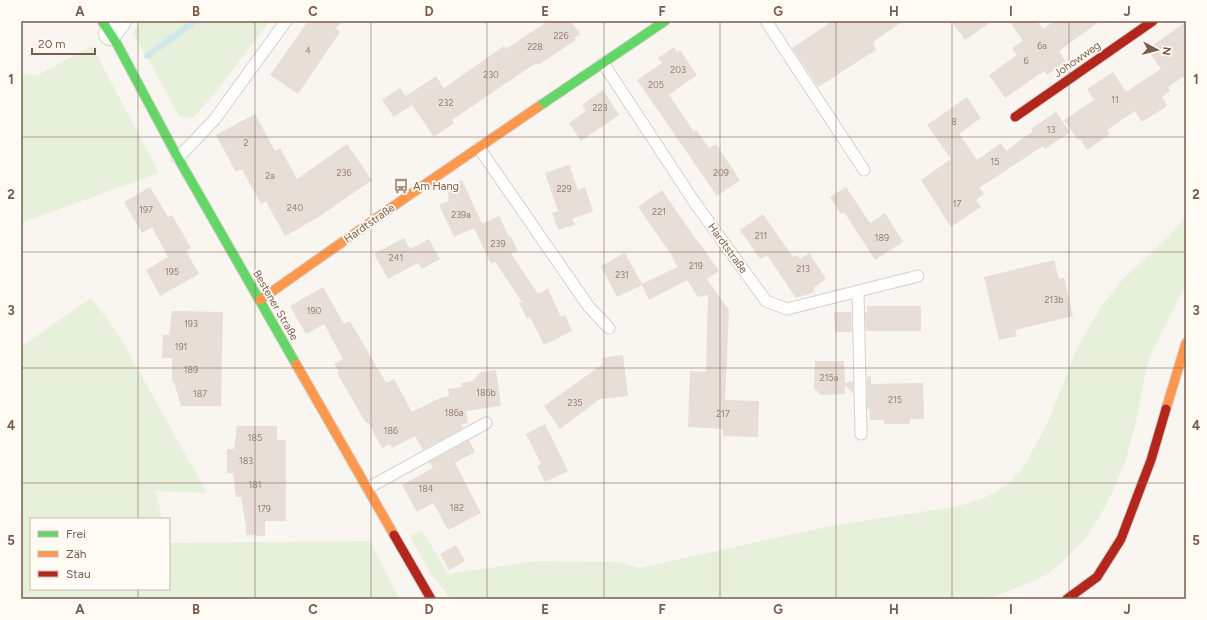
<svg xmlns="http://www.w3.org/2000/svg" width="1207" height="620" viewBox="0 0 1207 620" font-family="Figtree,sans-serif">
	<rect width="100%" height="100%" fill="#f9f5f0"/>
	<path fill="#e7f0db" d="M 140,21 L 192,21 L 145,54 L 133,34 Z
		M 197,21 L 270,21 L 215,93 L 193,118 L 179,116 L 147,57 Z
		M 92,46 L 159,173 L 21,223 L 21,74 L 36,76 Z
		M 1186,216 L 1186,284 L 1152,352 L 1145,375 L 1136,422 L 1126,459 L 1113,491 L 1099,518 L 1083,541 L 1064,560 L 1048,574 L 1028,583 L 988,599 L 449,599 L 444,590 L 430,573 L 410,536 L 422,530 L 448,574 L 538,561 L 619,562 L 639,568 L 826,527 L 959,506 L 984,498 L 1006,486 L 1023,468 L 1047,424 L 1078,346 L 1103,304 L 1123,279 L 1168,237 Z
		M 91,298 L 117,332 L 207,493 L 156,491 L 162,519 L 31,519 L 31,589 L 169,589 L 169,543 L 370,541 L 399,599 L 21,599 L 21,347 Z"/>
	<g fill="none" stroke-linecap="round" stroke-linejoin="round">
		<path stroke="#d0e8ea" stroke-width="6" d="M 147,56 L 195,21"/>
	</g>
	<path fill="#e6ded7" d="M 308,21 L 342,21 L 336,29 L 340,32 L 298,94 L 270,75 Z
		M 548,21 L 571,21 L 580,34 L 574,38 L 576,40 L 538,65 L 536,63 L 530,67 L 452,120 L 454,123 L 434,137 L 406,96 L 436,76 L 444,88 L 504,46 L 506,49 Z
		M 833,21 L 903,21 L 873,42 L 876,50 L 818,87 L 792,48 Z
		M 951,21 L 992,21 L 965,40 Z
		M 1009,21 L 1037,21 L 1043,29 L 1054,21 L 1100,21 L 1059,51 L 1066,62 L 1047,75 L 1044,71 L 1005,98 L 989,75 L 1017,55 L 1012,48 L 1023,41 Z
		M 1186,22 L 1186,75 L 1168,87 L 1170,91 L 1162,97 L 1167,106 L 1142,122 L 1135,111 L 1107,130 L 1110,134 L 1087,150 L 1080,139 L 1078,140 L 1064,120 L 1094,100 L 1087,89 L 1113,72 L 1126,92 L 1161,69 L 1147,49 Z
		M 674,47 L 677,52 L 680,50 L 697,75 L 669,95 L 694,132 L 696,130 L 709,148 L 716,144 L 740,180 L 717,196 L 637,80 L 662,63 L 658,58 Z
		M 400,88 L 412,105 L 394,117 L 382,100 Z
		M 603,90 L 619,115 L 581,141 L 569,123 L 586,111 L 582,105 Z
		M 967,97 L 981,118 L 959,134 L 977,160 L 1001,143 L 1006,151 L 1033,131 L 1031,129 L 1056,112 L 1070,132 L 1045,149 L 1043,146 L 979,188 L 984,194 L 976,200 L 981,207 L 951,227 L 921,180 L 951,159 L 927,125 Z
		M 255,114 L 275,151 L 280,148 L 297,179 L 347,144 L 372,180 L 317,218 L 285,236 L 266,201 L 261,204 L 242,169 L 236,172 L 216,135 Z
		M 569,165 L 578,190 L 585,187 L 593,211 L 572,219 L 575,225 L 558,230 L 552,213 L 558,211 L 545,173 Z
		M 462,180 L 482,224 L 499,216 L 509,237 L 511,237 L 518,251 L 511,254 L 538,294 L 548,289 L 561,317 L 565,315 L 572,331 L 544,345 L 530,317 L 527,319 L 519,303 L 522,302 L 495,262 L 491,264 L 474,228 L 454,237 L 439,205 L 449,201 L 448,197 L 449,196 L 445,188 Z
		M 150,187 L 168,217 L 172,215 L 191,248 L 186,251 L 199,274 L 160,296 L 146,270 L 168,257 L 152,227 L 142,233 L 124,202 Z
		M 846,187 L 870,223 L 885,213 L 903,242 L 875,260 L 844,212 L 841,214 L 830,197 Z
		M 662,190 L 697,241 L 698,241 L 719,271 L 707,279 L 729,310 L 725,400 L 759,401 L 758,437 L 723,436 L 723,429 L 688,427 L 690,371 L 706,372 L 708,295 L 698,297 L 687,280 L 649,300 L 642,285 L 617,297 L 601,266 L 625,253 L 642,284 L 678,267 L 672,258 L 673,257 L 638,207 Z
		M 763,214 L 793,257 L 797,255 L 800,259 L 809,253 L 826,279 L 813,288 L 815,292 L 796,298 L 767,255 L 760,259 L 740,230 Z
		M 404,238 L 410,249 L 429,239 L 440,259 L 422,269 L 418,263 L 388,279 L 374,254 Z
		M 1054,260 L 1059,279 L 1064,278 L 1073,316 L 1015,330 L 1017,336 L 999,340 L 984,277 Z
		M 323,287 L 344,324 L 350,321 L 386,383 L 394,379 L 412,412 L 440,398 L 449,396 L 448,389 L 462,387 L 461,383 L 472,381 L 481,372 L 496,370 L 501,406 L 466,411 L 468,423 L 461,424 L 463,428 L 423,450 L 415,436 L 392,448 L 390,444 L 382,448 L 368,422 L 366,423 L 337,373 L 339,372 L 334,364 L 343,359 L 324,324 L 306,334 L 290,306 Z
		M 867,306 L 921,306 L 921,331 L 866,331 L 865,312 L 867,312 Z
		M 172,311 L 223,312 L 221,406 L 181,406 L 174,382 L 172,382 L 172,358 L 162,358 L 163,335 L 169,335 Z
		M 834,312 L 851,312 L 852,332 L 835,332 Z
		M 623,355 L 628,396 L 600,399 L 560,429 L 544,406 L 603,364 L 602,358 Z
		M 815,361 L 844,361 L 845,383 L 853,381 L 853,394 L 845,385 L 845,394 L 821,395 L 814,388 Z
		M 871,376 L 871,384 L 923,383 L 924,419 L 910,419 L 910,424 L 884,424 L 884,420 L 870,420 L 870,410 L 867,408 L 867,377 Z
		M 545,424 L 568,471 L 545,482 L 537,466 L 541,464 L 526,434 Z
		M 237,426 L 277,426 L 277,440 L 286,440 L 286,521 L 265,521 L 265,536 L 246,535 L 246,526 L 241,497 L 236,497 L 233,473 L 227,473 L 227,449 L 234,449 Z
		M 469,440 L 475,452 L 455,463 L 481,513 L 448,530 L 433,503 L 417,512 L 402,485 L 433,468 L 429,462 Z
		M 456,545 L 465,561 L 449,570 L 440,554 Z"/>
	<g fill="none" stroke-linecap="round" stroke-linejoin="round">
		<g stroke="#d7d1cb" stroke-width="13">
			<path id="lane" d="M 766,21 L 864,170
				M 603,63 L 695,203 L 766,301 L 787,309 L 918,276
				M 479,148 L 589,307 L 609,328
				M 178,158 L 215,119 L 286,21
				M 858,292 L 861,434
				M 368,488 L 486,423"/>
		</g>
		<g stroke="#d7d1cb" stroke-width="24">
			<path id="street" d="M 110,34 L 120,21"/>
		</g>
		<g stroke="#d9d2cb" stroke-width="11">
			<path id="fast" d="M 102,21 L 117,44 L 178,158 L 296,364
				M 538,107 L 665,21"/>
		</g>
		<g stroke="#d9d2cb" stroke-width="11">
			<path id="slow" d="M 260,300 L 405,198 L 538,107
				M 296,364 L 394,535
				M 1166,409 L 1186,343"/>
		</g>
		<g stroke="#d9d2cb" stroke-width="11">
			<path id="jam" d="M 1015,117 L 1153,21
				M 394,535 L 431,599
				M 1067,599 L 1097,577 L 1121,539 L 1151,460 L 1166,409"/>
		</g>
		<use href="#lane" stroke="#fefefd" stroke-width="11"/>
		<use href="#street" stroke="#fefefd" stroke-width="22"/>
		<use href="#fast" stroke="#63d668" stroke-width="9"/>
		<use href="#slow" stroke="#ff974d" stroke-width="9"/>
		<use href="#jam" stroke="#b3261e" stroke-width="9"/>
	</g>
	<path fill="none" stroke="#7a5c4d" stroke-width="1" stroke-opacity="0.55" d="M 138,21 L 138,519M 255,21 L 255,599M 371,21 L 371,599M 487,21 L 487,599M 604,21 L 604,599M 720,21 L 720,599M 836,21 L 836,599M 952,21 L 952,599M 1069,21 L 1069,599M 21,137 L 1186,137M 21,252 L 1186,252M 21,368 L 1186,368M 21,483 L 1186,483M 138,589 L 138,599"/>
	<defs>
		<g id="bus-bare" transform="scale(1.2)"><path d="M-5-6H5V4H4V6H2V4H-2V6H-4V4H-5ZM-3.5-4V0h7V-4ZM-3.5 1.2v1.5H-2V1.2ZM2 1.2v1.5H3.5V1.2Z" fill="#a69286" stroke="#fffaf3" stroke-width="2.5" paint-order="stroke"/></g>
	</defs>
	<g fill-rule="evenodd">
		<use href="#bus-bare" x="401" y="186"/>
	</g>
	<g text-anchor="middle" stroke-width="3.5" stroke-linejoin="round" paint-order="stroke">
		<g font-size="9" fill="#977e72">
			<text x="561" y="39">226</text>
			<text x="1042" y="49">6a</text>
			<text x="535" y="50">228</text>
			<text x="308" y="54">4</text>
			<text x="1026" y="64">6</text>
			<text x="678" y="73">203</text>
			<text x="491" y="78">230</text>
			<text x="656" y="88">205</text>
			<text x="1115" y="103">11</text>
			<text x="446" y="106">232</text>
			<text x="600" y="111">223</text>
			<text x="954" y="125">8</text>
			<text x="1051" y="133">13</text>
			<text x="246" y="146">2</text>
			<text x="995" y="165">15</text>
			<text x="344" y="176">236</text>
			<text x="721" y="176">209</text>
			<text x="270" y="179">2a</text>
			<text x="564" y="192">229</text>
			<text x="957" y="207">17</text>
			<text x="295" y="211">240</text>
			<text x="146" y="213">197</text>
			<text x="659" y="215">221</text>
			<text x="461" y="218">239a</text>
			<text x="761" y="239">211</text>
			<text x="882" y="241">189</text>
			<text x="498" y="247">239</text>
			<text x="396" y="261">241</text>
			<text x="696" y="269">219</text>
			<text x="803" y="272">213</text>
			<text x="172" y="275">195</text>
			<text x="622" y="278">231</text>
			<text x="1054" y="303">213b</text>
			<text x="314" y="314">190</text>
			<text x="191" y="327">193</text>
			<text x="181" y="350">191</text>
			<text x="191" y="373">189</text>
			<text x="829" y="381">215a</text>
			<text x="486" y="396">186b</text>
			<text x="200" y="397">187</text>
			<text x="895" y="403">215</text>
			<text x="575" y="406">235</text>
			<text x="454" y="416">186a</text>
			<text x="723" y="417">217</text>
			<text x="391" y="434">186</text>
			<text x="255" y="441">185</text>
			<text x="246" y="464">183</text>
			<text x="255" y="488">181</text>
			<text x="426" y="492">184</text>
			<text x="457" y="511">182</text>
			<text x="264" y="512">179</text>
		</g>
		<g font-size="11" fill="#7a5c4d" stroke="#fffaf3">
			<text transform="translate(1077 59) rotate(-35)" y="4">Johowweg</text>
			<text transform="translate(369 223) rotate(-35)" y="4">Hardtstraße</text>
			<text transform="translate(728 248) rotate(54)" y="4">Hardtstraße</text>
			<text transform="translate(276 305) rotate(60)" y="4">Bestener Straße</text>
		</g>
		<g font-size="11" fill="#7a5c4d" stroke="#fffaf3" text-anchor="start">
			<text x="413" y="190">Am Hang</text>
		</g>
	</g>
	<rect width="1207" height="620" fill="none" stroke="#fffaf3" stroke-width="44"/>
	<rect x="30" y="518" width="140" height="72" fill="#fffaf3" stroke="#cabbb1"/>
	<rect x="38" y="531" width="20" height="6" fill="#63d668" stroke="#cabbb1"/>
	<text x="66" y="538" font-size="12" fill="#7a5c4d">Frei</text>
	<rect x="38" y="551" width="20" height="6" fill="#ff974d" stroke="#cabbb1"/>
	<text x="66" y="558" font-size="12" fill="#7a5c4d">Zäh</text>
	<rect x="38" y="571" width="20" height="6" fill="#b3261e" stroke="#cabbb1"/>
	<text x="66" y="578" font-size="12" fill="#7a5c4d">Stau</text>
	<g transform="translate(1157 50) rotate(97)" stroke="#fffaf3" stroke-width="3" paint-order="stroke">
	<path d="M0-3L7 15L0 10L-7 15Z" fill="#7a5c4d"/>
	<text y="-6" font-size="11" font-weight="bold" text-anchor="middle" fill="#7a5c4d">N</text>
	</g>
	<path d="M32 48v6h63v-6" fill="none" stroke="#7a5c4d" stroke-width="2"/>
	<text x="38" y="48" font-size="12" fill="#7a5c4d" stroke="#fffaf3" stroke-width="3" paint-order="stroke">20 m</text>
	<rect x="22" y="22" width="1163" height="576" fill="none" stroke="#7a5c4d" stroke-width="1.5"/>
	<g font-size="13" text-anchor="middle" font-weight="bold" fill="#7a5c4d">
		<text x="80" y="16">A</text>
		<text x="196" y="16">B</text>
		<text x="313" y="16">C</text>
		<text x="429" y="16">D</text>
		<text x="545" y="16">E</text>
		<text x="662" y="16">F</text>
		<text x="778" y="16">G</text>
		<text x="894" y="16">H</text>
		<text x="1011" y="16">I</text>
		<text x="1127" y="16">J</text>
		<text x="11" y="84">1</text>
		<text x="1196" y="84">1</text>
		<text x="11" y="199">2</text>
		<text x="1196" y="199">2</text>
		<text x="11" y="315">3</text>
		<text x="1196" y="315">3</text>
		<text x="11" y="430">4</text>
		<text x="1196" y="430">4</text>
		<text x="11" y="545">5</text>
		<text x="1196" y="545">5</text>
		<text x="80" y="614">A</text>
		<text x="196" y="614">B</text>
		<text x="313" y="614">C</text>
		<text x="429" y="614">D</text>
		<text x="545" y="614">E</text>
		<text x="662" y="614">F</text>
		<text x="778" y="614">G</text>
		<text x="894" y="614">H</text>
		<text x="1011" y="614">I</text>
		<text x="1127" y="614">J</text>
	</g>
</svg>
